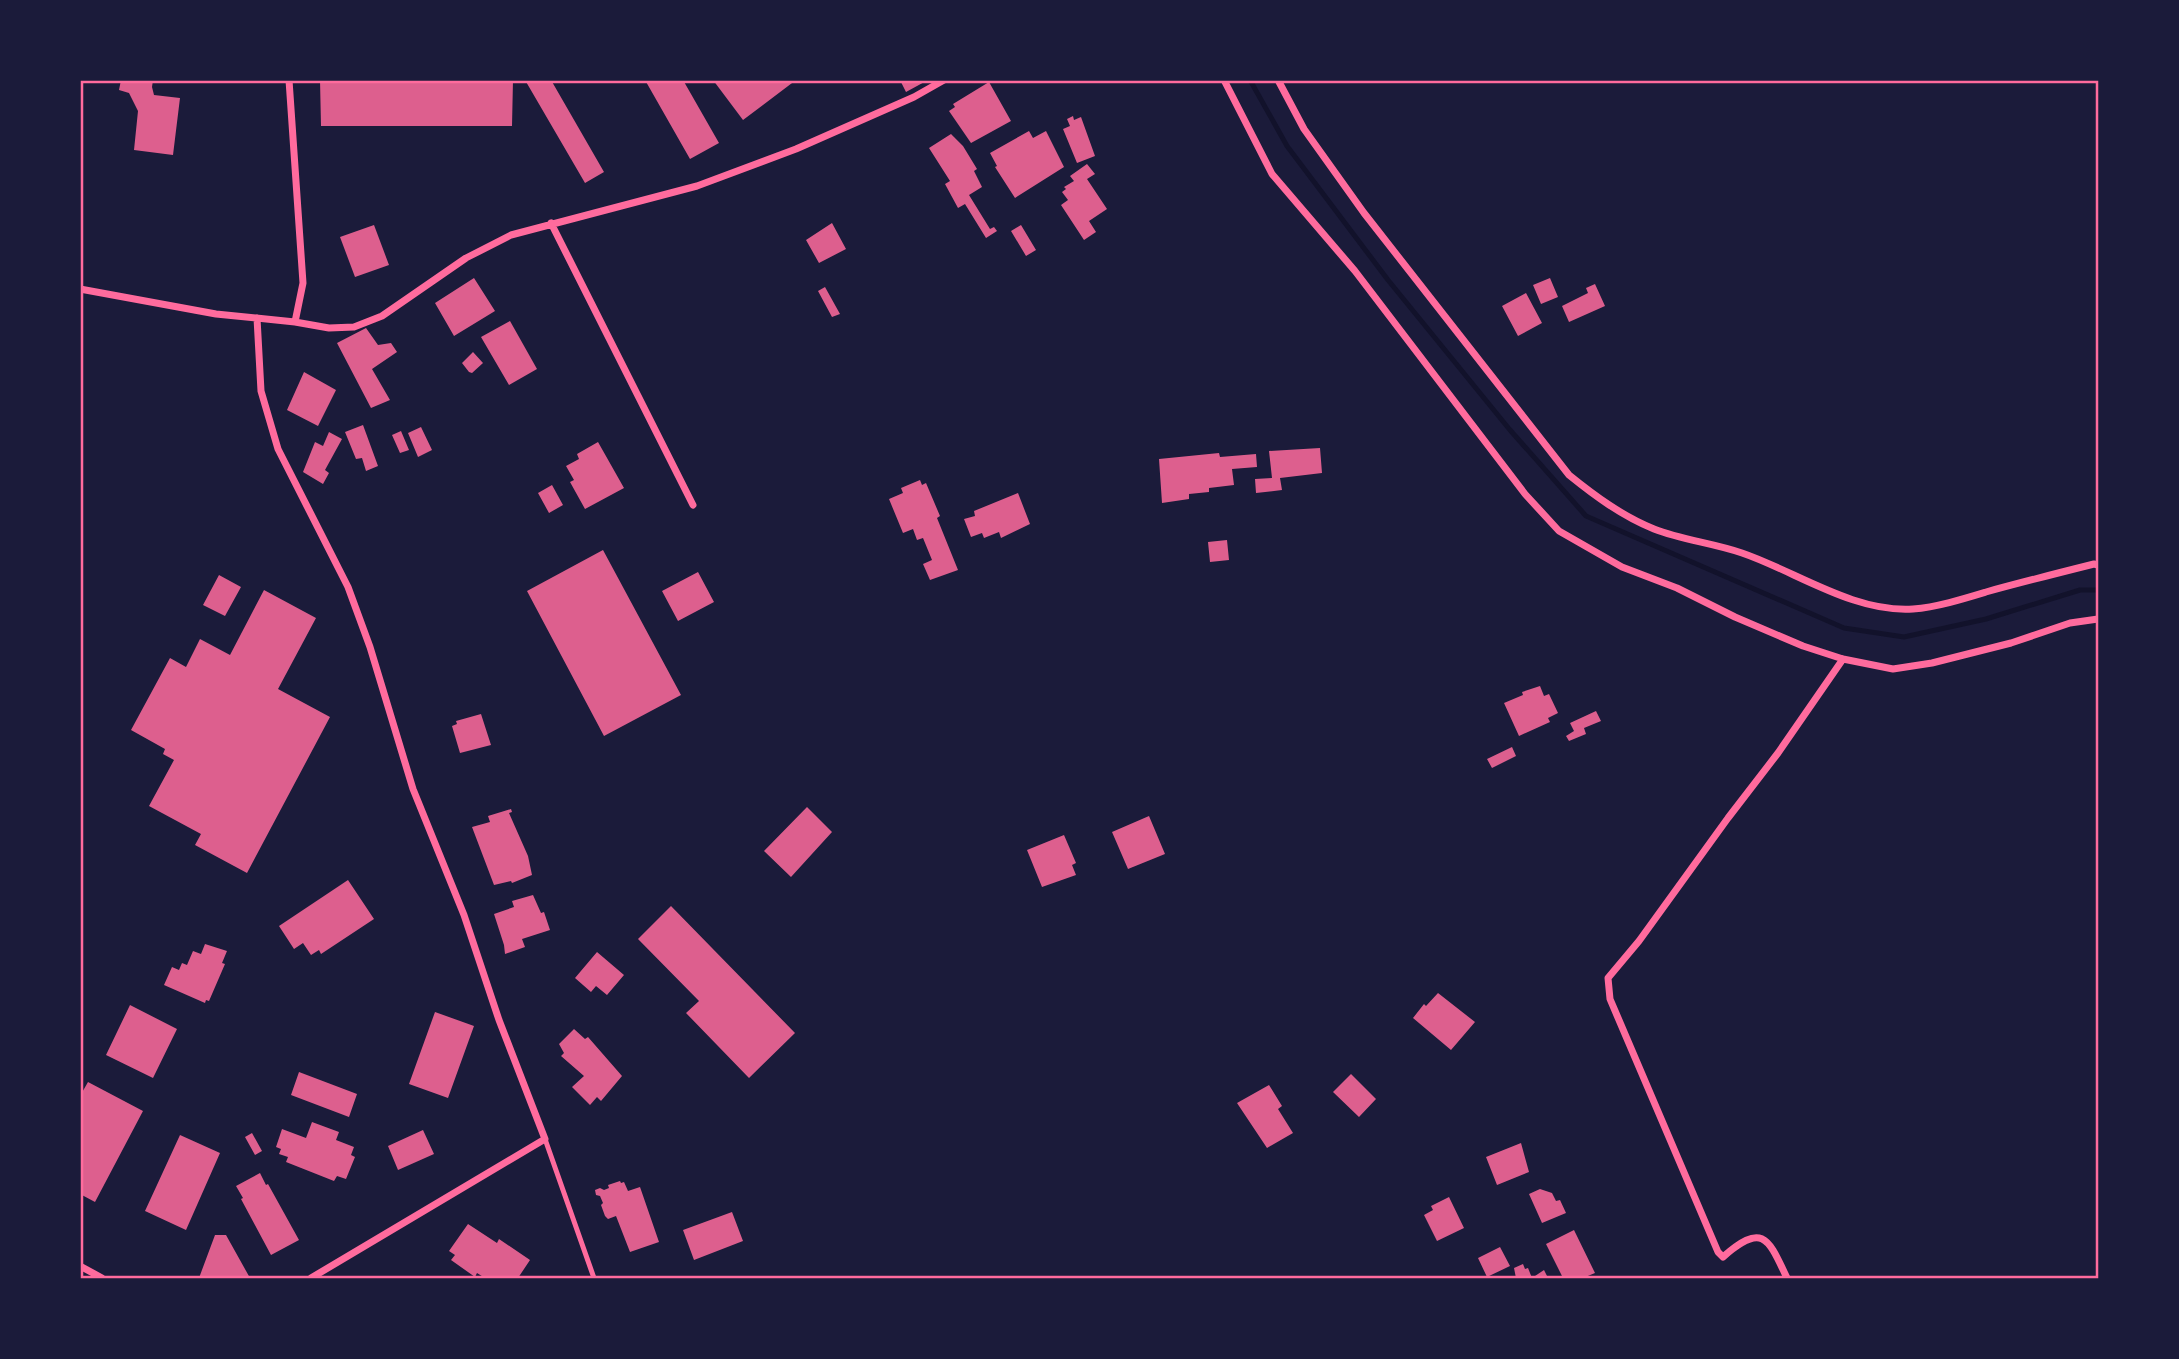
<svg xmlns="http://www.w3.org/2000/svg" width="2179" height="1359" viewBox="0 0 2179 1359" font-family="'Public Sans',sans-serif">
	<rect width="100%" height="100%" fill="#1b1b3a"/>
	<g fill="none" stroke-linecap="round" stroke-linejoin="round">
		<path stroke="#12122b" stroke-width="5" d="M 1250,80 L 1287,146 L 1388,280 L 1510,430 L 1586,516 L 1844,628 L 1904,637 L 1986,619 L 2080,590 L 2098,590"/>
	</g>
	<path fill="#dd5f8e" d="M 121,80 L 153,80 L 152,87 L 154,95 L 180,98 L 173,155 L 134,150 L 138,111 L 129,93 L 119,90 Z
		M 320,80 L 513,80 L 512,126 L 321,126 Z
		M 525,80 L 551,80 L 604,172 L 585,183 Z
		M 645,80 L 683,80 L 719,143 L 690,159 Z
		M 713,80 L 796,80 L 743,120 Z
		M 900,80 L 928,80 L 906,92 Z
		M 989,82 L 1011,121 L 971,143 L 949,111 L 955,107 L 953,104 Z
		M 1073,116 L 1074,120 L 1081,117 L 1095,156 L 1077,163 L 1063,129 L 1070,126 L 1067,119 Z
		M 1029,131 L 1033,138 L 1046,131 L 1064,167 L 1015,198 L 995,167 L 997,166 L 990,153 Z
		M 951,134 L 963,146 L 977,169 L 974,171 L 982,187 L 969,195 L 990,229 L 994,227 L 997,231 L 986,238 L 965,204 L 958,208 L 945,184 L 950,181 L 929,148 Z
		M 1087,164 L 1095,174 L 1087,179 L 1107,209 L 1089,221 L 1096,232 L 1084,240 L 1061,205 L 1068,200 L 1062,192 L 1066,189 L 1064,187 L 1074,181 L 1070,176 Z
		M 832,223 L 846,249 L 819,263 L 806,240 Z
		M 374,225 L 389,265 L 355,277 L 340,237 Z
		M 1021,225 L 1036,250 L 1026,256 L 1011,231 Z
		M 474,278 L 495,311 L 454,336 L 435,303 Z
		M 1550,278 L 1558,297 L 1541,304 L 1533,285 Z
		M 1595,284 L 1605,306 L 1569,322 L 1562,306 L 1588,293 L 1586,288 Z
		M 825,287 L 840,314 L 832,317 L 818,291 Z
		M 1526,293 L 1542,323 L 1518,336 L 1502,306 Z
		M 510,321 L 537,369 L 509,385 L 481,337 Z
		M 366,328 L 378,345 L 391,343 L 397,352 L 372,369 L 390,400 L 371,408 L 337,343 Z
		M 473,352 L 483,363 L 472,373 L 469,372 L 462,363 Z
		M 304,372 L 336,390 L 318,426 L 287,410 Z
		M 363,425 L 378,466 L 366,471 L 362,458 L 356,459 L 345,432 Z
		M 421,427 L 432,450 L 418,457 L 408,433 Z
		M 401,431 L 409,450 L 400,453 L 392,435 Z
		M 329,432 L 342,439 L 325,470 L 329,473 L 323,484 L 303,472 L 315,442 L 323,446 Z
		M 598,442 L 624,488 L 585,509 L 570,482 L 574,480 L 566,466 L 579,459 L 577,454 Z
		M 1320,448 L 1322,473 L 1280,478 L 1282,490 L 1256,493 L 1255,479 L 1272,478 L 1269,451 Z
		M 1219,453 L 1220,457 L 1256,454 L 1257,467 L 1232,469 L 1234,485 L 1209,488 L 1209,492 L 1189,494 L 1189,499 L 1162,503 L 1159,459 Z
		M 920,480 L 922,485 L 926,483 L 940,516 L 937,518 L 958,570 L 930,580 L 923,564 L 932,560 L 923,538 L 917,540 L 913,529 L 903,533 L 889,499 L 903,493 L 901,488 Z
		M 552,485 L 563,505 L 549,513 L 538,493 Z
		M 1018,493 L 1030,524 L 1001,538 L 999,532 L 984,538 L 982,533 L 971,537 L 964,519 L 975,516 L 974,511 Z
		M 1227,540 L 1229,560 L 1210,562 L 1208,542 Z
		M 603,550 L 681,695 L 604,736 L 527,591 Z
		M 698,572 L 714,602 L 678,621 L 662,591 Z
		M 219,575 L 241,587 L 225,616 L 203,605 Z
		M 264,590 L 316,618 L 278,689 L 330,717 L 247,873 L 195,845 L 201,834 L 149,806 L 174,760 L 163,754 L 165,749 L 131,730 L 170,658 L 186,667 L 200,639 L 230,655 Z
		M 1540,686 L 1544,696 L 1549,694 L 1558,713 L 1548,718 L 1550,722 L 1519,736 L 1504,703 L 1523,695 L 1522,692 Z
		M 1596,711 L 1601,721 L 1584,728 L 1586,734 L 1569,741 L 1566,736 L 1574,731 L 1570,723 Z
		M 481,714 L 491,745 L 460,753 L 452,726 L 457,724 L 456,721 Z
		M 1512,747 L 1516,756 L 1492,768 L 1487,759 Z
		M 807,807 L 832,832 L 791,877 L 764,851 Z
		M 511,809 L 512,812 L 509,813 L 528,856 L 532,875 L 512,883 L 511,881 L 494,885 L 472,827 L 490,822 L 488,816 Z
		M 1149,816 L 1165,854 L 1128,869 L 1112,832 Z
		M 1064,835 L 1076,863 L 1072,865 L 1076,875 L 1042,887 L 1027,850 Z
		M 348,880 L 374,919 L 321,954 L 319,950 L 311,955 L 303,943 L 294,949 L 279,926 Z
		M 533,895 L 541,913 L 544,912 L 550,930 L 522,939 L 525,947 L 505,954 L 504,945 L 494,914 L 514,907 L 512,901 Z
		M 671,906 L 795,1033 L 749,1078 L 686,1013 L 699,1001 L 638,939 Z
		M 205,944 L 227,951 L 222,963 L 225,964 L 209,1001 L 206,1000 L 205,1003 L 164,985 L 172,967 L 179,970 L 182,963 L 187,965 L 193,951 L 201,954 Z
		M 597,952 L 624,975 L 607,995 L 596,986 L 591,992 L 575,978 Z
		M 1438,993 L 1475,1022 L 1451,1050 L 1413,1018 L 1424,1004 L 1426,1006 Z
		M 130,1005 L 177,1029 L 153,1078 L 106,1055 Z
		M 435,1012 L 474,1026 L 448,1098 L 409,1084 Z
		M 574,1029 L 585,1039 L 588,1037 L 622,1076 L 601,1101 L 597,1097 L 590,1105 L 572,1087 L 584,1076 L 561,1056 L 564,1053 L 559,1044 Z
		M 299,1072 L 357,1094 L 349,1117 L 291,1095 Z
		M 1351,1074 L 1376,1099 L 1359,1117 L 1333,1092 Z
		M 88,1082 L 143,1111 L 95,1202 L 80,1194 L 80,1096 Z
		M 1269,1085 L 1282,1106 L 1278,1109 L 1293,1133 L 1267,1148 L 1237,1103 Z
		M 312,1122 L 339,1132 L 336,1140 L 354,1147 L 351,1155 L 355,1157 L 346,1179 L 337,1176 L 334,1181 L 286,1162 L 288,1157 L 279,1154 L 281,1149 L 276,1147 L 282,1129 L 306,1138 Z
		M 423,1130 L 434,1154 L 398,1170 L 388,1146 Z
		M 252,1133 L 262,1151 L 255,1155 L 245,1137 Z
		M 180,1135 L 220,1153 L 186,1230 L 145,1211 Z
		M 1521,1143 L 1529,1172 L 1497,1185 L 1486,1157 Z
		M 260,1173 L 266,1185 L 268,1184 L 299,1240 L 271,1255 L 241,1199 L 243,1198 L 236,1186 Z
		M 620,1181 L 621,1183 L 624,1182 L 628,1191 L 640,1187 L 659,1242 L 630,1252 L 616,1216 L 608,1219 L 605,1216 L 601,1205 L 603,1203 L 600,1196 L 596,1195 L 595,1190 L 600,1188 L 604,1190 L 609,1188 L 608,1185 Z
		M 1540,1189 L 1552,1193 L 1556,1201 L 1560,1200 L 1566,1213 L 1542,1223 L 1529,1194 Z
		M 1449,1197 L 1464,1228 L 1437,1241 L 1424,1215 L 1433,1210 L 1431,1206 Z
		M 732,1212 L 743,1241 L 694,1260 L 683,1230 Z
		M 468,1224 L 497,1243 L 499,1239 L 530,1260 L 518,1278 L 505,1276 L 503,1278 L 485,1278 L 477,1273 L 475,1277 L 451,1260 L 455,1255 L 449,1251 Z
		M 1574,1230 L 1595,1273 L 1583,1278 L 1563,1278 L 1546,1244 Z
		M 215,1235 L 226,1235 L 250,1278 L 199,1278 Z
		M 1500,1247 L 1510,1266 L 1487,1277 L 1478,1258 Z
		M 1523,1264 L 1525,1269 L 1528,1268 L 1532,1278 L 1544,1270 L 1548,1278 L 1516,1278 L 1514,1268 Z"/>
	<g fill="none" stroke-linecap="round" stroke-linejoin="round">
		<path stroke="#ff6b9d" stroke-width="5" d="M 545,1139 L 594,1278"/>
		<path stroke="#ff6b9d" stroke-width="7" d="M 289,80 L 303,283 L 295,322
			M 1224,80 L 1272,174 L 1355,271 L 1525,494 L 1559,531 L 1622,567 L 1677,588 L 1735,617 L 1803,646 L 1843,659 L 1893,669 L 1932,663 L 2011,643 L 2070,623 L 2098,619
			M 1278,80 L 1304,129 L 1364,213 L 1569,475 C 1595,496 1622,516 1654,529 C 1682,540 1713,543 1742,553 C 1795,571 1854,613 1913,609 C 1937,607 1963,599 1986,592 C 2022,582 2058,573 2094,564 L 2098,565
			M 551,223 L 693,505
			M 80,289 L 216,314 L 295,322 L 329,328 L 354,327 L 382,316 L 466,258 L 511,235 L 697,186 L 796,149 L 914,97 L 944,80
			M 257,318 L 261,391 L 278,449 L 348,587 L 370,647 L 413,789 L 464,915 L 499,1020 L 545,1139 L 311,1278
			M 80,1266 L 102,1278
			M 1787,1278 C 1768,1238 1763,1222 1723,1257 L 1718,1252 L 1610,999 L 1608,978 L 1639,941 L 1728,818 L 1778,753 L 1843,659"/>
	</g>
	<rect width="2179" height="1359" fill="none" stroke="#1b1b3a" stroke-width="164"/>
	<rect x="82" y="82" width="2015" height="1195" fill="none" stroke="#ff6b9d" stroke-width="2.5"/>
</svg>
